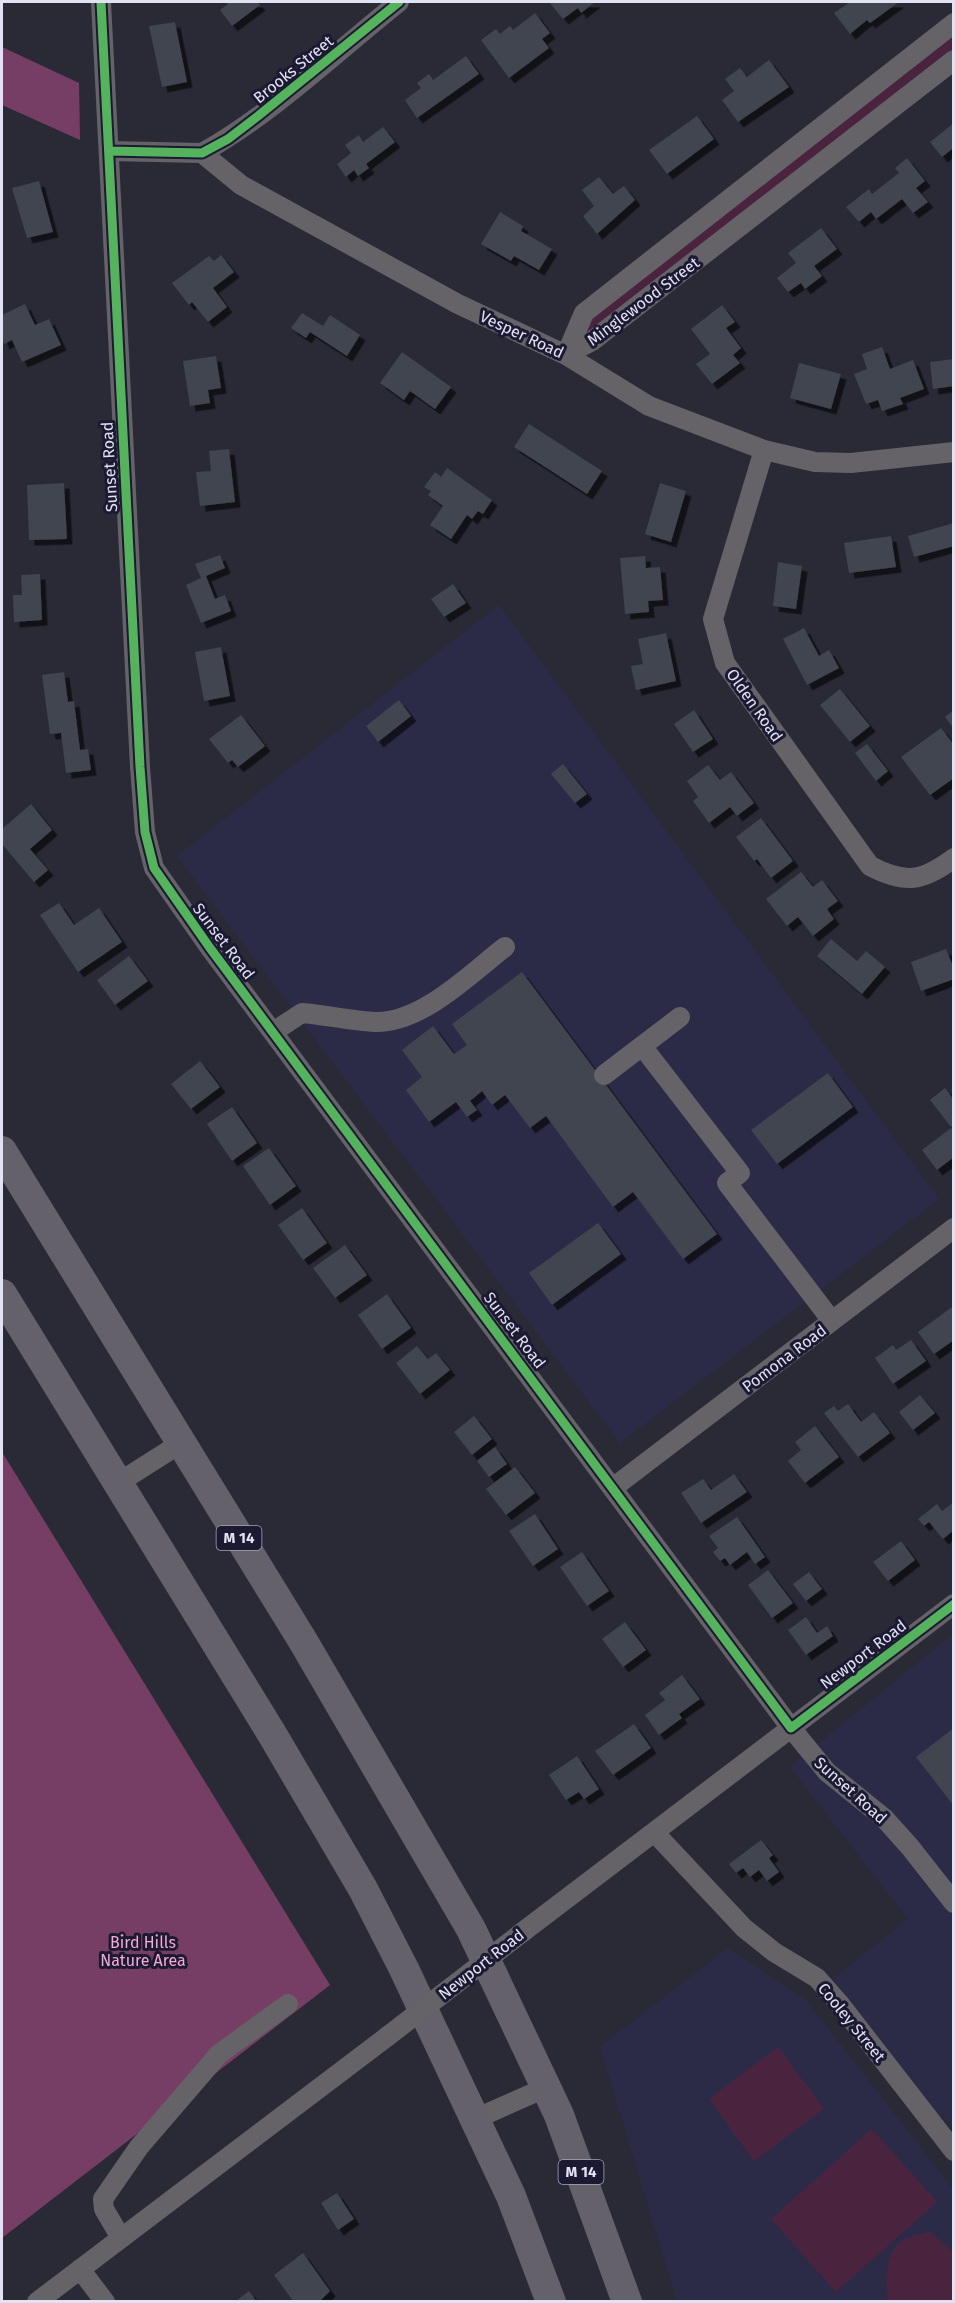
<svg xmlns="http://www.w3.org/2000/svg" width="955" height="2303" viewBox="0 0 955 2303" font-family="'Fira Sans',sans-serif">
	<defs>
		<filter id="shadow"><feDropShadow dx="5.5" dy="5.5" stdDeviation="0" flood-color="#0009"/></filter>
	</defs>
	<rect width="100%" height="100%" fill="#2a2a37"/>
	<path fill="#2c2b47" d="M 499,605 L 939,1199 L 620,1443 L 177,856 Z
		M 953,1634 L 953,2124 L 938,2114 L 833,1979 L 908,1919 L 790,1767 Z
		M 728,1948 L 805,1999 L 953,2189 L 953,2301 L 677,2301 L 600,2047 Z"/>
	<path fill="#4a243f" d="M 953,34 L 953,48 L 588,333 L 585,335 L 578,328 Z
		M 778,2047 L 824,2109 L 754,2161 L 709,2099 Z
		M 872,2129 L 937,2202 L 836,2292 L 771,2219 Z
		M 930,2232 L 953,2252 L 953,2301 L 888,2301 C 886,2280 884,2248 907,2238 C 914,2235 923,2234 930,2232 Z"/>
	<path fill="#773e65" d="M 2,47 L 79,83 L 80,140 L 2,105 Z
		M 2,1452 L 330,1985 L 2,2238 Z"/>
	<path fill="#41444f" filter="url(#shadow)" d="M 226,2 L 257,2 L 260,5 L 232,26 L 220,10 L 228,4 Z
		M 549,2 L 595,2 L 581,13 L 578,8 L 563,19 Z
		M 850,2 L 899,2 L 870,23 L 867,20 L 850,34 L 834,13 Z
		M 535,13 L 550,33 L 542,39 L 549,48 L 509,78 L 481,40 L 496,29 L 500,34 L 510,26 L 513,30 Z
		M 175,22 L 187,82 L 162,87 L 149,26 Z
		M 466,56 L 479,74 L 417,118 L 405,100 L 421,88 L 417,83 L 429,74 L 433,80 Z
		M 769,60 L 789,87 L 738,122 L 722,100 L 734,91 L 725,79 L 740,68 L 747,77 Z
		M 697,116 L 714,139 L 667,174 L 649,150 Z
		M 954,123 L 954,151 L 952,149 L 942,157 L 930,142 Z
		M 383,127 L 395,142 L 366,164 L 369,168 L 358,176 L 354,170 L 346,177 L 337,164 L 351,153 L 345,145 L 359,135 L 363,142 Z
		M 907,158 L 925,181 L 916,188 L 928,202 L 913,213 L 902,199 L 876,219 L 871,212 L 859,222 L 846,207 L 869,189 L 872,194 L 899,173 L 895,168 Z
		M 599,177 L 613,194 L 624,186 L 635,200 L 597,234 L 583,216 L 594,206 L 582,190 Z
		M 39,181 L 53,232 L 27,238 L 12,188 Z
		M 500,212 L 523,226 L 521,231 L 552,249 L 539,270 L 514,256 L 511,261 L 481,244 Z
		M 821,228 L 837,249 L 814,266 L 822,276 L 805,289 L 801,283 L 788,292 L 777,278 L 796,263 L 788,253 Z
		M 221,255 L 234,272 L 213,288 L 227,307 L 208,322 L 192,302 L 189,305 L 172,283 L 209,256 L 214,261 Z
		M 25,304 L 35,325 L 49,319 L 61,345 L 22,362 L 12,340 L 4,344 L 2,339 L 2,315 Z
		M 722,305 L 735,322 L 726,328 L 741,348 L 733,355 L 740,363 L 712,384 L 696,364 L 710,354 L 691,329 Z
		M 302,313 L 323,326 L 330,315 L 360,335 L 347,356 L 310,332 L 306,338 L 291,328 Z
		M 882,347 L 890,369 L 913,360 L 924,389 L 900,398 L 903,404 L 882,411 L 878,400 L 866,404 L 854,374 L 867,369 L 862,354 Z
		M 402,352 L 451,387 L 435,409 L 410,391 L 404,400 L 380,383 Z
		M 216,356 L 221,388 L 208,390 L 210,403 L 190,406 L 183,361 Z
		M 954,359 L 954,386 L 933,389 L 930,362 Z
		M 799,363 L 841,374 L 831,409 L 790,398 Z
		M 529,424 L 602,471 L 587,494 L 514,447 Z
		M 229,449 L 235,502 L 200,506 L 196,472 L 211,471 L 209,451 Z
		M 447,468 L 492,500 L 483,514 L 478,511 L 472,519 L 467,515 L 451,539 L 430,525 L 443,506 L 428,495 L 431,491 L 424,487 L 435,472 L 441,477 Z
		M 64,483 L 67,539 L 29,540 L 27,485 Z
		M 660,483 L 686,491 L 671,542 L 645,534 Z
		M 954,523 L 954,546 L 914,557 L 908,536 Z
		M 891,536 L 896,567 L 849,573 L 844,543 Z
		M 220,555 L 225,568 L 206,576 L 215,599 L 225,595 L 231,611 L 201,623 L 186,585 L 201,578 L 195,564 Z
		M 645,556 L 646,568 L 660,567 L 663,600 L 648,601 L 649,612 L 625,614 L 620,558 Z
		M 778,562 L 802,566 L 796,609 L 773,606 Z
		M 40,574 L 42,620 L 14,622 L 13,595 L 22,595 L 21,575 Z
		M 453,584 L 466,603 L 444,617 L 431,599 Z
		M 804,628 L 819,656 L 829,650 L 839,668 L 807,685 L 783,639 Z
		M 666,633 L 676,681 L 636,690 L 631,666 L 643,664 L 638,639 Z
		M 221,647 L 230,696 L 204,701 L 195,652 Z
		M 64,672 L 68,702 L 74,701 L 80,750 L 88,749 L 91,770 L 66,773 L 61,733 L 50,734 L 42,675 Z
		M 840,689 L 870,726 L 850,742 L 820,705 Z
		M 399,700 L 411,716 L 378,742 L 366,726 Z
		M 694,710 L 713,739 L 693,752 L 674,724 Z
		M 954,710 L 954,729 L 945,717 Z
		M 241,715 L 265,746 L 238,767 L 232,760 L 228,763 L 209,739 Z
		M 941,728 L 954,745 L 954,778 L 930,795 L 901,757 Z
		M 867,744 L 888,771 L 876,781 L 855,753 Z
		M 563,764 L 587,794 L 575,803 L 551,774 Z
		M 708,765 L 720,780 L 731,772 L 754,803 L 737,816 L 730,807 L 709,823 L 693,801 L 698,797 L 687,781 Z
		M 31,804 L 52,830 L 30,849 L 48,870 L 34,882 L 2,844 L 2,829 Z
		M 761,818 L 793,861 L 771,878 L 757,859 L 754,861 L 736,837 Z
		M 801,872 L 813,887 L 822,880 L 838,901 L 827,909 L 834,919 L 813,936 L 798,917 L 787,926 L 766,899 Z
		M 59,903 L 74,925 L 99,908 L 122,942 L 78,972 L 40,915 Z
		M 831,939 L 857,961 L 866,951 L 885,967 L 862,994 L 817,956 Z
		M 946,949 L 954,969 L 954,979 L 921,991 L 911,962 Z
		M 129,956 L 148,981 L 115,1005 L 97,980 Z
		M 522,972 L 717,1234 L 683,1259 L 633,1192 L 613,1207 L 546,1116 L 530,1128 L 505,1095 L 492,1105 L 482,1091 L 470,1101 L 477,1110 L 467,1117 L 456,1102 L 429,1122 L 406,1090 L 422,1077 L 402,1050 L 433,1026 L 454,1054 L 467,1045 L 452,1024 Z
		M 200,1061 L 220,1087 L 191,1109 L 171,1084 Z
		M 828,1073 L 853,1107 L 777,1164 L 751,1130 Z
		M 945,1088 L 954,1100 L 954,1124 L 951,1127 L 930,1100 Z
		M 232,1107 L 257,1143 L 232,1161 L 207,1124 Z
		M 951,1128 L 954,1132 L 954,1157 L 937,1170 L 922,1150 Z
		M 269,1148 L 296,1186 L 270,1205 L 243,1166 Z
		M 302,1208 L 327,1243 L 303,1260 L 278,1225 Z
		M 598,1223 L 621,1254 L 552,1305 L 529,1273 Z
		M 345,1245 L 367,1275 L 335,1298 L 313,1268 Z
		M 387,1294 L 411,1328 L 382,1349 L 358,1315 Z
		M 952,1307 L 954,1340 L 934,1354 L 918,1332 Z
		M 911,1340 L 926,1361 L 893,1384 L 875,1358 L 893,1345 L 896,1350 Z
		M 417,1346 L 428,1359 L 436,1353 L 450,1370 L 420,1394 L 396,1363 Z
		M 920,1395 L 935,1413 L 913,1430 L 899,1412 Z
		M 848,1404 L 861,1422 L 874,1412 L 890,1433 L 858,1457 L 824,1413 L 834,1406 L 838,1411 Z
		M 474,1416 L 492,1439 L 472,1455 L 454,1432 Z
		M 815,1426 L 839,1457 L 805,1483 L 788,1461 L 801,1450 L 795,1442 Z
		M 495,1447 L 507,1464 L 489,1477 L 477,1461 Z
		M 515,1467 L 535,1493 L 506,1515 L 486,1489 Z
		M 734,1474 L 747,1492 L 701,1523 L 681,1493 L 703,1479 L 711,1490 Z
		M 954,1502 L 954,1530 L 943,1539 L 929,1522 L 924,1526 L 918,1519 L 937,1504 L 942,1511 Z
		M 535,1514 L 558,1549 L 533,1566 L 509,1531 Z
		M 737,1517 L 765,1557 L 755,1564 L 747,1552 L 730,1565 L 725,1558 L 720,1561 L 713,1552 L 718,1548 L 709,1536 Z
		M 901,1541 L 915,1560 L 888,1581 L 873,1562 Z
		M 582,1552 L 609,1591 L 587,1606 L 560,1567 Z
		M 768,1570 L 793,1603 L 772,1618 L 748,1585 Z
		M 809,1572 L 822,1589 L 806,1601 L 793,1584 Z
		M 806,1617 L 817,1633 L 827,1626 L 833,1636 L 806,1655 L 788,1630 Z
		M 625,1622 L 646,1650 L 623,1667 L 602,1639 Z
		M 682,1675 L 700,1699 L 679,1714 L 682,1718 L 659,1735 L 645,1715 L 665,1700 L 659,1693 Z
		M 634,1724 L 651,1748 L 613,1775 L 595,1751 Z
		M 954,1728 L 954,1806 L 916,1757 Z
		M 577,1756 L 599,1789 L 584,1799 L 579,1792 L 566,1800 L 549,1775 Z
		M 761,1840 L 773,1855 L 769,1858 L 779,1872 L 767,1881 L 759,1870 L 750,1877 L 743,1868 L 736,1873 L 729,1864 Z
		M 337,2193 L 354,2219 L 338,2230 L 321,2203 Z
		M 303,2253 L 330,2291 L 319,2302 L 294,2302 L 274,2275 Z
		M 249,2291 L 257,2302 L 235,2302 Z"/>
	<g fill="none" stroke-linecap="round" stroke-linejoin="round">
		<path stroke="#656368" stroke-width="20" d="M 101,2 L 140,767 L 145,832 L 154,868 L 210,948 L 791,1728 L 827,1772 L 884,1818 L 910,1847 L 954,1903
			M 109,151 L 202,153 L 241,185 L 458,304 L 566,355 L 649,406 L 764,450 L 815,462 L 851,463 L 954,452
			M 202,153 C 273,113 335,53 399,2
			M 566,355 L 584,313 L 954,23
			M 566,355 L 592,341 L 954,60
			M 764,450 L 713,619 L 725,663 L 870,866 C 905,884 922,882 954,858
			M 680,1017 L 642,1046 L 740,1173 L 727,1183 L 832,1321
			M 273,1032 L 302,1013 C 326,1015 351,1021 375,1022 C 422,1023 470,974 505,947
			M 604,1075 L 642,1046
			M 118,1483 L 181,1443
			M 614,1487 L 954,1228
			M 654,1832 L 744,1928 L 774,1952 L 817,1978 L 839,2003 L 954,2151
			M 524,1931 L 954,1604
			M 475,2119 L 547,2087
			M 121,2238 L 104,2209 L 103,2199 L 139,2147 L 219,2054 L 288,2004
			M 80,2269 L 105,2302
			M 37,2302 L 388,2036"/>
		<path stroke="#64616b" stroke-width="30" d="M 2,1151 L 303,1641 L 471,1929 L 559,2115 L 627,2302
			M 2,1294 L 272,1734 L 363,1889 L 404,1969 L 511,2196 L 551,2302"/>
		<path stroke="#656368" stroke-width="20" d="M 388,2036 L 524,1931"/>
		<g stroke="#1b1a32" stroke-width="13">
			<path id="cycleway" d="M 101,2 L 140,767 L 145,832 L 154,868 L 210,948 L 791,1728 L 954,1604
				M 109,151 L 202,153 L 228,139 L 258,116 L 399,2"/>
		</g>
		<use href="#cycleway" stroke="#56b35d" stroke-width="9"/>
	</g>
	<g text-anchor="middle" stroke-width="6" stroke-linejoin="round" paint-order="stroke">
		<g fill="#1b1a32" stroke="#a6a6b9" stroke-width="1.5">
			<rect x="216.5" y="1526" width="45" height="24" rx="4.5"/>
			<rect x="558.5" y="2160" width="45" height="24" rx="4.5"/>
		</g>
		<g font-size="15" font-weight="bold" fill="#e1e2f3">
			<text x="239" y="1543">M 14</text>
			<text x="581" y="2177">M 14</text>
		</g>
		<g font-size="16" fill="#e1e2f3" stroke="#1b1a32">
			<text transform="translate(293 69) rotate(-39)" y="6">Brooks Street</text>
			<text transform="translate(643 301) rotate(-37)" y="6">Minglewood Street</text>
			<text transform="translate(522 334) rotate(25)" y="6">Vesper Road</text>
			<text transform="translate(109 467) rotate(-93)" y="6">Sunset Road</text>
			<text transform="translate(755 705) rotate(55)" y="6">Olden Road</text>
			<text transform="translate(224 941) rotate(53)" y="6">Sunset Road</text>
			<text transform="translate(515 1330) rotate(53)" y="6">Sunset Road</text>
			<text transform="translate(784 1358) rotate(-37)" y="6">Pomona Road</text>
			<text transform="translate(863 1654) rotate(-37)" y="6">Newport Road</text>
			<text transform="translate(851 1790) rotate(42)" y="6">Sunset Road</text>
			<text transform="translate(481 1964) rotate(-38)" y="6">Newport Road</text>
			<text transform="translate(852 2022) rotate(51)" y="6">Cooley Street</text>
		</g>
		<g font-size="16" fill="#f6a8d9" stroke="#1b1a32">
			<text x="143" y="1948">Bird Hills<tspan x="143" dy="18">Nature Area</tspan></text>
		</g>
	</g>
	<rect width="955" height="2303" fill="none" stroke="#e1e2f3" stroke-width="6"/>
</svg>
